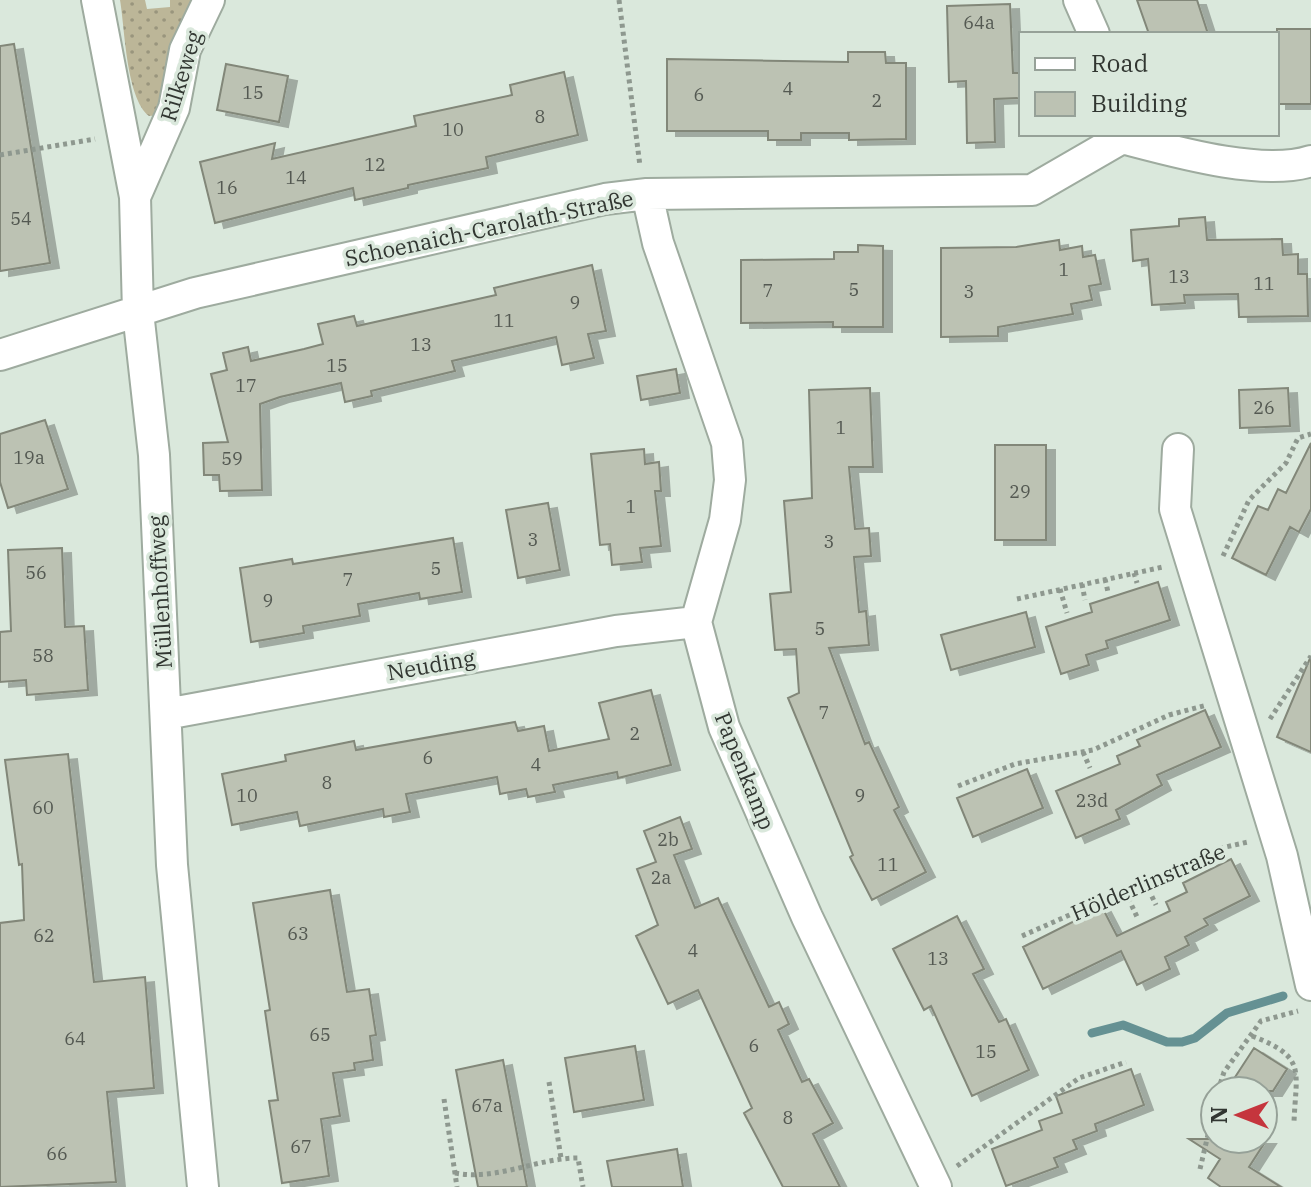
<svg xmlns="http://www.w3.org/2000/svg" width="1311" height="1187" viewBox="0 0 1311 1187" font-family="'IBM Plex Serif',serif">
	<defs>
		<pattern id="grass-dots" width="8" height="8" patternUnits="userSpaceOnUse" patternTransform="scale(2)"><rect width="8" height="8" fill="#bcb698"/><path d="M2 2h.1M6 6h.1" fill="none" stroke="#99957d" stroke-width="1.8" stroke-linecap="round"/></pattern>
		<filter id="shadow"><feDropShadow dx="9" dy="5" stdDeviation="0" flood-color="#0004"/></filter>
	</defs>
	<rect width="100%" height="100%" fill="#dae8dc"/>
	<path fill="url(#grass-dots)" d="M 120,0 L 145,0 L 147,9 L 170,7 L 170,0 L 195,0 L 161,115 L 149,116 C 126,98 125,29 120,0 Z"/>
	<g fill="none" stroke-linecap="round" stroke-linejoin="round">
		<path stroke="#659193" stroke-width="9" d="M 1092,1033 L 1123,1025 L 1167,1042 L 1182,1042 L 1195,1038 L 1227,1013 L 1283,996"/>
	</g>
	<path fill="#bcc2b3" stroke="#828779" stroke-width="2" filter="url(#shadow)" d="M 1137,0 L 1197,0 L 1208,34 L 1149,34 Z
		M 1010,4 L 1013,73 L 1021,73 L 1021,98 L 994,99 L 995,142 L 967,143 L 966,81 L 949,82 L 947,6 Z
		M 1277,29 L 1311,29 L 1311,104 L 1277,104 Z
		M 14,44 L 50,263 L 0,271 L 0,46 Z
		M 848,52 L 885,52 L 886,63 L 906,63 L 906,139 L 849,140 L 849,133 L 801,133 L 801,140 L 768,140 L 768,131 L 667,131 L 667,59 L 848,62 Z
		M 226,64 L 288,76 L 279,122 L 217,110 Z
		M 564,72 L 578,135 L 486,157 L 488,168 L 408,185 L 408,188 L 355,200 L 353,188 L 215,223 L 200,162 L 275,143 L 272,159 L 416,126 L 414,116 L 512,95 L 510,85 Z
		M 1205,217 L 1207,240 L 1282,239 L 1283,255 L 1298,254 L 1298,274 L 1307,274 L 1308,316 L 1239,317 L 1238,294 L 1184,295 L 1185,303 L 1152,305 L 1148,259 L 1133,261 L 1131,230 L 1179,226 L 1179,219 Z
		M 1059,240 L 1060,250 L 1082,246 L 1083,257 L 1095,255 L 1101,284 L 1089,286 L 1092,300 L 1071,304 L 1073,314 L 998,327 L 998,336 L 941,337 L 941,248 L 1016,247 Z
		M 858,245 L 883,246 L 883,327 L 833,327 L 833,322 L 741,323 L 741,260 L 834,259 L 834,252 L 858,252 Z
		M 592,265 L 606,331 L 588,334 L 594,358 L 562,365 L 556,337 L 452,361 L 455,371 L 371,391 L 372,396 L 345,402 L 341,383 L 280,397 L 260,404 L 262,490 L 220,491 L 219,475 L 204,475 L 203,443 L 228,442 L 211,374 L 227,370 L 223,353 L 248,347 L 251,361 L 304,349 L 323,344 L 318,324 L 354,316 L 357,326 L 496,295 L 494,288 Z
		M 676,369 L 680,393 L 641,400 L 637,376 Z
		M 870,388 L 873,467 L 849,467 L 855,529 L 869,528 L 871,556 L 854,557 L 859,612 L 866,611 L 869,645 L 829,648 L 865,744 L 869,742 L 899,807 L 894,810 L 926,872 L 872,900 L 850,857 L 853,855 L 788,698 L 799,693 L 796,649 L 775,650 L 770,594 L 791,592 L 784,501 L 812,498 L 809,390 Z
		M 1288,388 L 1290,426 L 1240,428 L 1239,390 Z
		M 45,420 L 68,489 L 8,508 L 0,482 L 0,434 Z
		M 1311,443 L 1311,509 L 1299,532 L 1290,527 L 1266,575 L 1232,558 L 1258,506 L 1268,510 L 1278,489 L 1286,493 Z
		M 995,445 L 1046,445 L 1046,540 L 995,540 Z
		M 644,449 L 645,464 L 659,462 L 661,491 L 655,491 L 661,546 L 640,548 L 642,562 L 612,565 L 610,544 L 600,545 L 591,454 Z
		M 548,503 L 560,570 L 518,578 L 506,510 Z
		M 453,538 L 462,592 L 420,599 L 419,593 L 358,604 L 360,616 L 303,626 L 304,633 L 251,642 L 240,568 L 292,559 L 293,564 Z
		M 62,548 L 65,627 L 84,626 L 88,690 L 27,695 L 26,680 L 0,682 L 0,632 L 11,631 L 8,550 Z
		M 1158,582 L 1170,620 L 1106,641 L 1108,648 L 1086,655 L 1089,665 L 1061,674 L 1046,627 L 1092,612 L 1090,604 Z
		M 1026,612 L 1035,647 L 951,670 L 941,635 Z
		M 1311,656 L 1311,752 L 1277,737 Z
		M 651,690 L 671,765 L 618,778 L 617,772 L 553,785 L 555,792 L 528,797 L 526,789 L 500,794 L 497,777 L 406,794 L 410,812 L 384,817 L 383,809 L 300,826 L 297,812 L 232,825 L 222,774 L 286,761 L 285,755 L 354,741 L 356,750 L 515,722 L 518,731 L 544,726 L 549,751 L 609,739 L 599,703 Z
		M 1205,710 L 1221,747 L 1157,775 L 1162,785 L 1116,810 L 1120,819 L 1076,838 L 1056,791 L 1120,764 L 1117,756 L 1140,746 L 1137,740 Z
		M 68,754 L 94,982 L 145,977 L 154,1088 L 107,1092 L 116,1182 L 0,1187 L 0,923 L 24,920 L 22,864 L 19,865 L 5,760 Z
		M 1027,769 L 1043,808 L 973,837 L 957,798 Z
		M 680,817 L 692,849 L 674,855 L 695,908 L 718,898 L 769,1007 L 779,1002 L 789,1024 L 778,1030 L 802,1082 L 809,1079 L 833,1123 L 813,1134 L 840,1187 L 783,1187 L 744,1113 L 752,1108 L 698,990 L 668,1004 L 636,936 L 658,925 L 637,869 L 656,862 L 644,831 Z
		M 1231,859 L 1250,896 L 1204,919 L 1208,925 L 1185,937 L 1189,945 L 1165,957 L 1170,969 L 1137,985 L 1121,951 L 1043,989 L 1023,947 L 1102,907 L 1117,936 L 1170,911 L 1166,902 L 1187,892 L 1183,883 Z
		M 330,890 L 347,992 L 369,989 L 376,1035 L 370,1036 L 373,1060 L 354,1063 L 355,1070 L 333,1073 L 340,1116 L 321,1119 L 329,1176 L 282,1183 L 269,1101 L 278,1100 L 265,1011 L 270,1010 L 253,903 Z
		M 957,916 L 984,969 L 973,974 L 999,1022 L 1006,1019 L 1029,1070 L 972,1096 L 931,1006 L 924,1010 L 893,949 Z
		M 635,1046 L 644,1100 L 574,1112 L 565,1058 Z
		M 1254,1048 L 1287,1069 L 1273,1091 L 1226,1091 Z
		M 503,1060 L 527,1187 L 478,1187 L 456,1070 Z
		M 1131,1069 L 1144,1105 L 1095,1124 L 1097,1131 L 1073,1140 L 1077,1149 L 1054,1158 L 1058,1167 L 1006,1186 L 992,1149 L 1042,1130 L 1039,1121 L 1062,1113 L 1056,1096 Z
		M 1189,1139 L 1267,1139 L 1249,1167 L 1281,1187 L 1221,1187 L 1208,1178 L 1220,1159 Z
		M 677,1149 L 683,1187 L 612,1187 L 607,1161 Z"/>
	<g fill="none" stroke-linecap="round" stroke-linejoin="round">
		<g stroke="#9eab9f" stroke-width="34">
			<path id="minor" d="M 97,0 L 135,197 L 138,312 L 154,455 L 172,865 L 203,1187
				M 1079,0 L 1094,34
				M 1122,138 C 1172,151 1262,177 1311,161
				M 647,194 L 658,243 L 727,443 L 730,480 L 725,520 L 696,622 L 724,727 L 807,917 L 936,1187
				M 135,197 L 174,108 L 185,50 L 209,0
				M 0,355 L 195,293 L 605,199 L 647,194 L 1032,190 L 1122,138
				M 1178,449 L 1175,509 L 1282,856 L 1311,985
				M 166,714 L 616,631 L 696,622"/>
		</g>
		<path stroke="#8e988f" stroke-width="5" stroke-dasharray="4 4" stroke-linecap="butt" d="M 619,0 L 640,166
			M 0,155 L 95,139
			M 1223,556 L 1249,500 L 1286,463 L 1298,438 L 1311,434
			M 1134,573 L 1137,583
			M 1105,579 L 1108,592
			M 1082,584 L 1085,600
			M 1060,589 L 1067,613
			M 1017,599 L 1163,567
			M 1270,719 L 1311,656
			M 1083,752 L 1090,768
			M 958,786 L 1015,764 L 1093,750 L 1169,715 L 1207,705
			M 1169,871 L 1175,885
			M 1145,882 L 1156,905
			M 1125,891 L 1138,919
			M 1022,936 L 1221,848 L 1248,842
			M 1252,1036 C 1307,1057 1296,1070 1294,1122
			M 549,1082 L 561,1158
			M 1218,1091 L 1224,1072 L 1261,1021 L 1298,1011
			M 444,1099 L 457,1187
			M 957,1166 L 1079,1078 L 1126,1062
			M 1200,1169 L 1215,1105
			M 455,1173 C 497,1181 537,1158 578,1158 L 583,1187"/>
		<use href="#minor" stroke="#fff" stroke-width="30"/>
	</g>
	<g text-anchor="middle" stroke-width="7" stroke-linejoin="round" paint-order="stroke">
		<g font-size="18" fill="#545952">
			<text x="979" y="29">64a</text>
			<text x="788" y="95">4</text>
			<text x="253" y="99">15</text>
			<text x="699" y="101">6</text>
			<text x="877" y="107">2</text>
			<text x="540" y="123">8</text>
			<text x="453" y="136">10</text>
			<text x="375" y="171">12</text>
			<text x="296" y="184">14</text>
			<text x="227" y="194">16</text>
			<text x="21" y="225">54</text>
			<text x="1064" y="276">1</text>
			<text x="1179" y="283">13</text>
			<text x="1264" y="290">11</text>
			<text x="854" y="296">5</text>
			<text x="768" y="297">7</text>
			<text x="969" y="298">3</text>
			<text x="575" y="309">9</text>
			<text x="504" y="327">11</text>
			<text x="421" y="351">13</text>
			<text x="337" y="372">15</text>
			<text x="246" y="392">17</text>
			<text x="1264" y="414">26</text>
			<text x="841" y="434">1</text>
			<text x="29" y="464">19a</text>
			<text x="232" y="465">59</text>
			<text x="1020" y="498">29</text>
			<text x="631" y="513">1</text>
			<text x="533" y="546">3</text>
			<text x="829" y="548">3</text>
			<text x="436" y="575">5</text>
			<text x="36" y="579">56</text>
			<text x="348" y="586">7</text>
			<text x="268" y="607">9</text>
			<text x="820" y="635">5</text>
			<text x="43" y="662">58</text>
			<text x="824" y="719">7</text>
			<text x="635" y="740">2</text>
			<text x="428" y="764">6</text>
			<text x="536" y="771">4</text>
			<text x="327" y="789">8</text>
			<text x="247" y="802">10</text>
			<text x="860" y="802">9</text>
			<text x="1092" y="807">23d</text>
			<text x="43" y="814">60</text>
			<text x="668" y="846">2b</text>
			<text x="888" y="871">11</text>
			<text x="661" y="884">2a</text>
			<text x="298" y="940">63</text>
			<text x="44" y="942">62</text>
			<text x="693" y="957">4</text>
			<text x="938" y="965">13</text>
			<text x="320" y="1041">65</text>
			<text x="75" y="1045">64</text>
			<text x="754" y="1052">6</text>
			<text x="986" y="1058">15</text>
			<text x="487" y="1112">67a</text>
			<text x="788" y="1124">8</text>
			<text x="301" y="1153">67</text>
			<text x="57" y="1160">66</text>
		</g>
		<g font-size="22" fill="#313631" stroke="#dae8dc">
			<text transform="translate(181 76) rotate(-73)" y="8">Rilkeweg</text>
			<text transform="translate(489 228) rotate(-12)" y="8">Schoenaich-Carolath-Straße</text>
			<text transform="translate(160 592) rotate(-93)" y="8">Müllenhoffweg</text>
			<text transform="translate(431 665) rotate(-10)" y="8">Neuding</text>
			<text transform="translate(745 771) rotate(68)" y="8">Papenkamp</text>
			<text transform="translate(1148 882) rotate(-23)" y="8">Hölderlinstraße</text>
		</g>
	</g>
	<rect x="1019" y="32" width="260" height="104" fill="#dae8dc" stroke="#96a198" stroke-width="2"/>
	<rect x="1035" y="58" width="40" height="12" fill="#ffffff" stroke="#96a198" stroke-width="2"/>
	<text x="1091" y="72" font-size="24" fill="#313631">Road</text>
	<rect x="1035" y="92" width="40" height="24" fill="#bcc2b3" stroke="#96a198" stroke-width="2"/>
	<text x="1091" y="112" font-size="24" fill="#313631">Building</text>
	<g transform="translate(1239 1115) rotate(270)"><circle r="38" fill="#dae8dc" stroke="#96a198" stroke-width="2"/>
	<path d="M0-6L14 30L0 20L-14 30Z" fill="#c5353d"/>
	<text y="-12" font-size="22" font-weight="bold" text-anchor="middle" fill="#313631">N</text>
	</g>
</svg>
